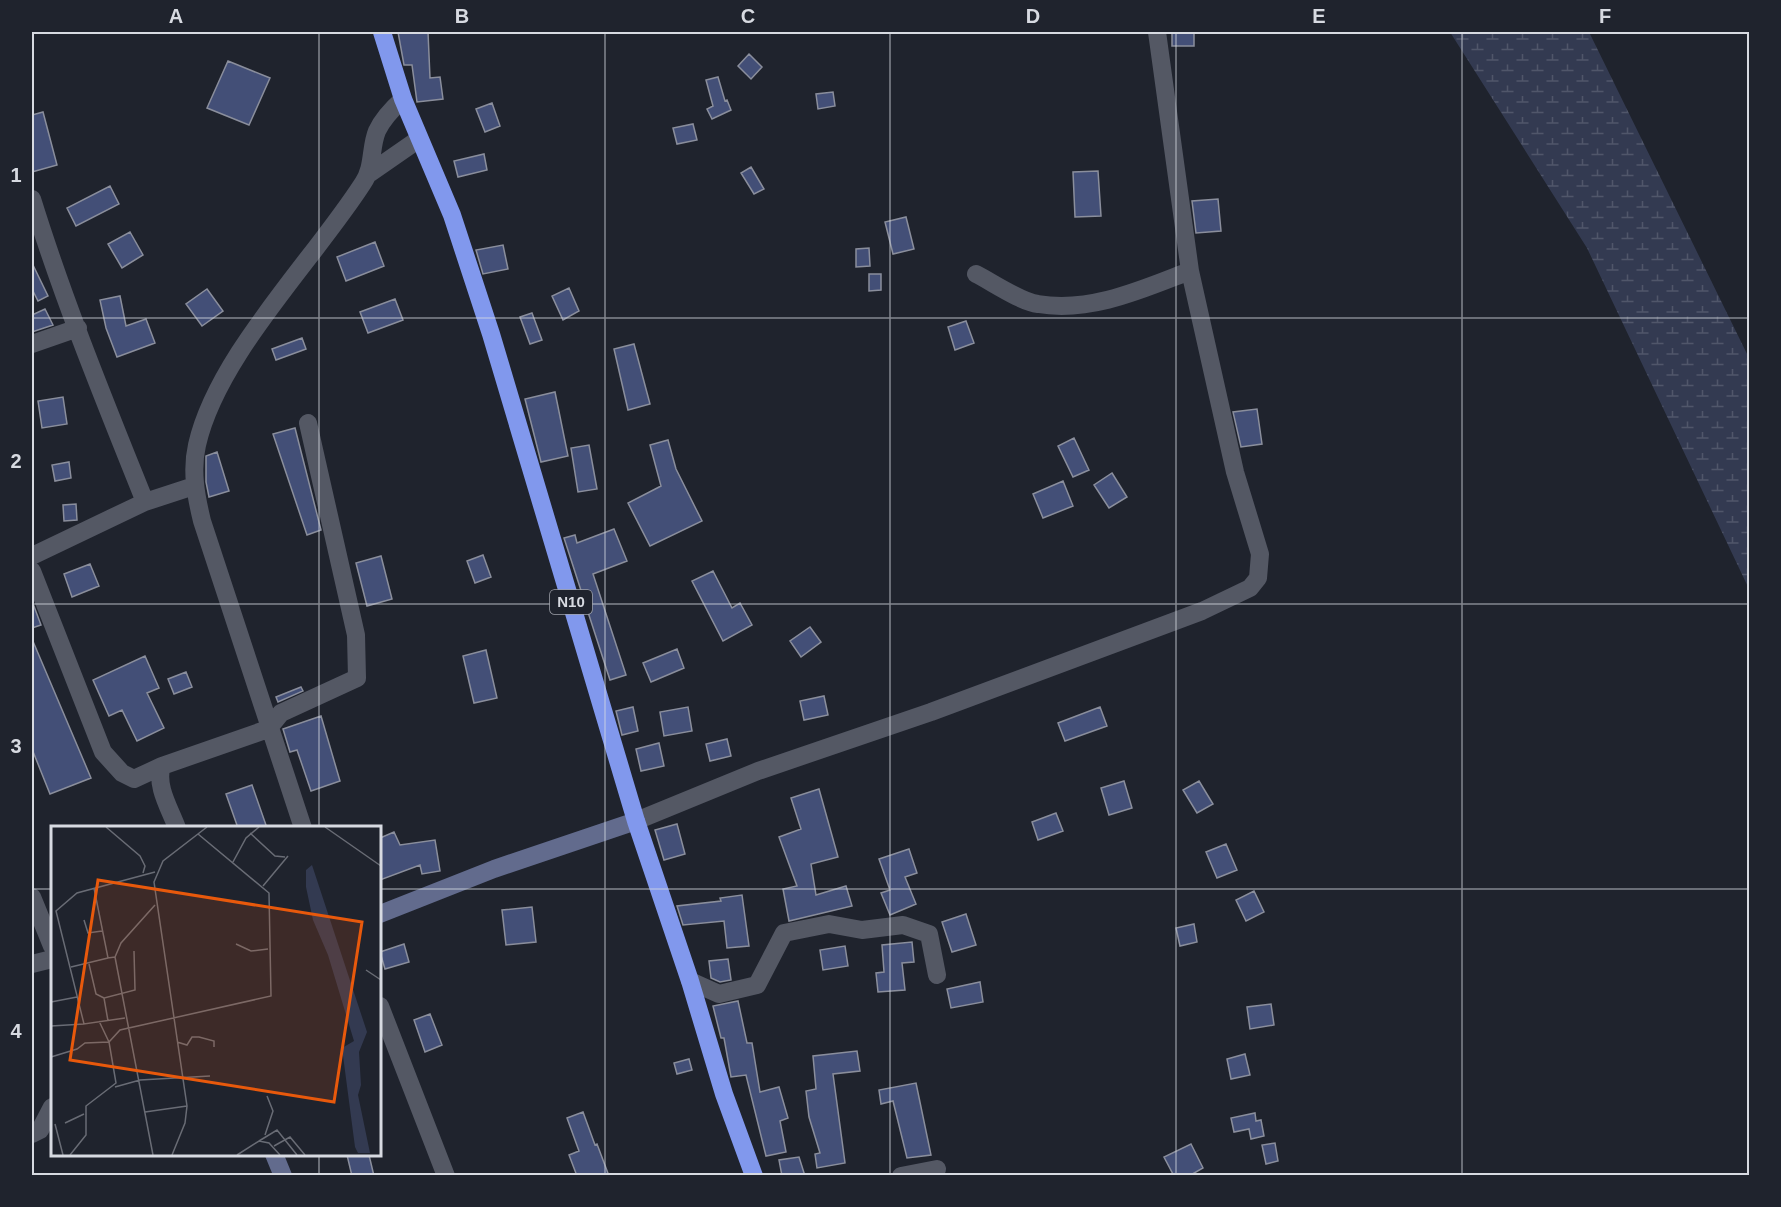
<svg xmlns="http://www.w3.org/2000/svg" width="1781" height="1207" viewBox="0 0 1781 1207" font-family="Helvetica,sans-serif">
	<defs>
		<pattern id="wetland-marsh" width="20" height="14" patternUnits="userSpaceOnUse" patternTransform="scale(1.5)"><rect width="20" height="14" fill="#333a51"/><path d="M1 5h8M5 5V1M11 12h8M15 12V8" fill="none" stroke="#50566a"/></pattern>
	</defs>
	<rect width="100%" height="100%" fill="#1f232d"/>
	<path fill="url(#wetland-marsh)" d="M 1450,32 L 1589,32 L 1749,358 L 1749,589 L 1587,248 Z"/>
	<path fill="#434f77" stroke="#8a8e9c" stroke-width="1.5" d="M 398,32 L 428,32 L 430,78 L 440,77 L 443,99 L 417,102 L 412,65 L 404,65 Z
		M 1172,32 L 1194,32 L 1194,46 L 1172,46 Z
		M 749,54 L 762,67 L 751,79 L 738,66 Z
		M 228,61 L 270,78 L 249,125 L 207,108 Z
		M 718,77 L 725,101 L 727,100 L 731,110 L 712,119 L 707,109 L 713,106 L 706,80 Z
		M 833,92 L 835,106 L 818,109 L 816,94 Z
		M 492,103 L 500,126 L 485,132 L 476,109 Z
		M 43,112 L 57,165 L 32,172 L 32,115 Z
		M 693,124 L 697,140 L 677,144 L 673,128 Z
		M 484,154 L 487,170 L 458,177 L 454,161 Z
		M 751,167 L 764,189 L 754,194 L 741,173 Z
		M 1098,171 L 1101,216 L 1075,217 L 1073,172 Z
		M 110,186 L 119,204 L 76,226 L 67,208 Z
		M 1218,199 L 1221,231 L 1196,233 L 1192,201 Z
		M 906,217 L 914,249 L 893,254 L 885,222 Z
		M 130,232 L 143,255 L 122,268 L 108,244 Z
		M 375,242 L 384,266 L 346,281 L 337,257 Z
		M 503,245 L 508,269 L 483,274 L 476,250 Z
		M 869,248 L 870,266 L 856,267 L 856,249 Z
		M 32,263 L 48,296 L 38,301 L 32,289 Z
		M 869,274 L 881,274 L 881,290 L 869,291 Z
		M 569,288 L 579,311 L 563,320 L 552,296 Z
		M 207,289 L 223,311 L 202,326 L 186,304 Z
		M 120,296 L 126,326 L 146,319 L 155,343 L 117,357 L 106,328 L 100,300 Z
		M 395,299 L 403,320 L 368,333 L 360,312 Z
		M 45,309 L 53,325 L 32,332 L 32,315 Z
		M 532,313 L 542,340 L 530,344 L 520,317 Z
		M 966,321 L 974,343 L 955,350 L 948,327 Z
		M 302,338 L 306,349 L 276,360 L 272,349 Z
		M 634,344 L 650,404 L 628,410 L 614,349 Z
		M 555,392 L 568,456 L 541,462 L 525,399 Z
		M 63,397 L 67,424 L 42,428 L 38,401 Z
		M 1257,409 L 1262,444 L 1241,447 L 1233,412 Z
		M 295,428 L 321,530 L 307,535 L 273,434 Z
		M 1074,438 L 1089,470 L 1073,477 L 1058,446 Z
		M 668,440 L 676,469 L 702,521 L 650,546 L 628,503 L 661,486 L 650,445 Z
		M 589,445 L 597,489 L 578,492 L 571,448 Z
		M 217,452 L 229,491 L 209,497 L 206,482 L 206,456 Z
		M 69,462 L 71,478 L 55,481 L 52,465 Z
		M 1112,473 L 1127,497 L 1109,508 L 1094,485 Z
		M 1063,481 L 1073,506 L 1043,518 L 1033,494 Z
		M 76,504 L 77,520 L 64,521 L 63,505 Z
		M 614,529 L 627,561 L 593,574 L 626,675 L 610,680 L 564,538 L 575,535 L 577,543 Z
		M 483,555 L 491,577 L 475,583 L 467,561 Z
		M 381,556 L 392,599 L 367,606 L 356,563 Z
		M 90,564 L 99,586 L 72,597 L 64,574 Z
		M 713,571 L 732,608 L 740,603 L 752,625 L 723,641 L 692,581 Z
		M 32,601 L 41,625 L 32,628 Z
		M 810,627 L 821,642 L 801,657 L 790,641 Z
		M 32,639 L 91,778 L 50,794 L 32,749 Z
		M 677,649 L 684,668 L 651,682 L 643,663 Z
		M 486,650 L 497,698 L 474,703 L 463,656 Z
		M 145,656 L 159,688 L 147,693 L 164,728 L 137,741 L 122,710 L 109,716 L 93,680 Z
		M 186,672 L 192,687 L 174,694 L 168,679 Z
		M 301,687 L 303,691 L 278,702 L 276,697 Z
		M 824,696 L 828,715 L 804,720 L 800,701 Z
		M 633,707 L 638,731 L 622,735 L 616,711 Z
		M 688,707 L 692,731 L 664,736 L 660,712 Z
		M 1100,707 L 1107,726 L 1065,741 L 1058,723 Z
		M 321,716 L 340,781 L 311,791 L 297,750 L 290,752 L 283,729 Z
		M 727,739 L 731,756 L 710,761 L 706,744 Z
		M 659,743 L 664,766 L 641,771 L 636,749 Z
		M 1124,781 L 1132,808 L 1109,815 L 1101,788 Z
		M 1199,781 L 1213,804 L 1197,813 L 1183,790 Z
		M 252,785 L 267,828 L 238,828 L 226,794 Z
		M 819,789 L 838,857 L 811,864 L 816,895 L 846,886 L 852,906 L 789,921 L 783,889 L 797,886 L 779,837 L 801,829 L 791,798 Z
		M 1056,813 L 1063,831 L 1038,840 L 1032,822 Z
		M 677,824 L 685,854 L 664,860 L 655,830 Z
		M 394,832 L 400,845 L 435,840 L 440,871 L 422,874 L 420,865 L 380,880 L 380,838 Z
		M 1226,844 L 1237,870 L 1217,878 L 1206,852 Z
		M 909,849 L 917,873 L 905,877 L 916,904 L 890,915 L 881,893 L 890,890 L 879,859 Z
		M 1254,891 L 1264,912 L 1246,921 L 1236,900 Z
		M 742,895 L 749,946 L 727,948 L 724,921 L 683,925 L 677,906 L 721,901 L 720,898 Z
		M 532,907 L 536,942 L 506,945 L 502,910 Z
		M 966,914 L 976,945 L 952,952 L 942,922 Z
		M 1194,924 L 1197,942 L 1180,946 L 1176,928 Z
		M 912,942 L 914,962 L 902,963 L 905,990 L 878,992 L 876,973 L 884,972 L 882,945 Z
		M 404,944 L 409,962 L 385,969 L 380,952 Z
		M 845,946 L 848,966 L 823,970 L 820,950 Z
		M 728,959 L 731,980 L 720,982 L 711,978 L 709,961 Z
		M 980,982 L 983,1002 L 951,1008 L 947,989 Z
		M 738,1001 L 747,1043 L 752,1043 L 760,1092 L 779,1087 L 788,1118 L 780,1121 L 786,1152 L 766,1156 L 746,1075 L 731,1077 L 724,1038 L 721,1038 L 713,1006 Z
		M 1271,1004 L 1274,1025 L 1250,1029 L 1247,1007 Z
		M 430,1014 L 442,1045 L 425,1052 L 414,1020 Z
		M 857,1051 L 860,1071 L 833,1074 L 845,1163 L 817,1168 L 815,1154 L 820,1153 L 809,1117 L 806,1091 L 816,1089 L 813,1056 Z
		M 1245,1054 L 1250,1075 L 1231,1079 L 1227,1059 Z
		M 689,1059 L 692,1070 L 677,1074 L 674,1063 Z
		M 916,1083 L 931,1155 L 907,1158 L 893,1101 L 881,1104 L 879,1090 Z
		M 583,1112 L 595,1145 L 597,1144 L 609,1176 L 577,1176 L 569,1155 L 579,1151 L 567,1118 Z
		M 1255,1113 L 1256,1121 L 1261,1120 L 1264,1136 L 1251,1139 L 1249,1129 L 1234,1132 L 1231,1118 Z
		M 1275,1143 L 1278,1161 L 1266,1164 L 1262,1145 Z
		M 1191,1144 L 1203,1168 L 1189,1176 L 1174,1176 L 1164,1157 Z
		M 347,1155 L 369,1155 L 374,1176 L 352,1176 Z
		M 799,1157 L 805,1176 L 782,1176 L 779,1160 Z"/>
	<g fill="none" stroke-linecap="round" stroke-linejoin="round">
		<path stroke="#545864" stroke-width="18" d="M 370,173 L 419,139
			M 32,199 C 64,302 105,402 145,502 L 194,486
			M 976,274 C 992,282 1021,302 1038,304 C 1091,313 1143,289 1190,271
			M 32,344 L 78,328
			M 32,556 L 145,502
			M 32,571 L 103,752 L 122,773 L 134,779 L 162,766
			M 636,821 L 758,771 L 931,712 L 1202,611 L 1250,588 L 1258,578 L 1260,554 L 1235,472 L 1190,271 L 1157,32
			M 177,828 C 170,809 155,785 162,766 L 268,729 L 281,713 L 357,678 L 356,635 L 308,423
			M 303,828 L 202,521 C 196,496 191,471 197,445 C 217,356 313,261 363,183 C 374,167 370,148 377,131 C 383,118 393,108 403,99
			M 32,897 L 52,946
			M 32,964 L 52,959
			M 690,981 L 719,994 L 757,985 L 784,933 L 829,924 L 862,930 L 903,925 L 929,934 L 937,975
			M 380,1006 L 446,1176
			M 32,1134 L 40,1130 L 52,1107
			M 901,1176 L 937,1169"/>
		<path stroke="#626b8d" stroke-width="18" d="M 380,914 L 494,869 L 636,821
			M 274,1154 L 283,1176"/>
		<path stroke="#8198ed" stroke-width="18" d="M 382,32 L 403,99 L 452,215 L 491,334 L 636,821 L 690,981 L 724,1094 L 754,1176"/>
	</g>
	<path fill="none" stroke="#d7dae1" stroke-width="1.5" stroke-opacity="0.55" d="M 319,32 L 319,828M 605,32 L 605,1176M 890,32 L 890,1176M 1176,32 L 1176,1176M 1462,32 L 1462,1176M 32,318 L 1750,318M 32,604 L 1750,604M 32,889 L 52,889M 380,889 L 1750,889M 319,1154 L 319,1176"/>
	<g text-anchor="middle" stroke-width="6" stroke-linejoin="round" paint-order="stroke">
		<rect fill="#1f232d" stroke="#a0a3ab" stroke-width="1.5" x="550" y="590" width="42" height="24" rx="4.5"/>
		<g font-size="15" font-weight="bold" fill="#d7dae1">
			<text x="571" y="607">N10</text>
		</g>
	</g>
	<g transform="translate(51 826)">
		<rect width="330" height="330" fill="#1f232d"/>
		<path d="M 261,39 L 316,206 L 308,226 L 310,259 L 307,269 L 319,327 L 307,327 L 304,321 L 291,222 L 303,215 L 277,129 L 262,94 L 255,61 L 255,44 Z" fill="#333a51"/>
		<path fill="none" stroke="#696c75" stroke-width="1.5" d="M 55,1 L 89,30 L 94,40 L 92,47M 274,1 L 330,40M 199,7 L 224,30 L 234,31M 182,36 L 195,12 L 208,1M 212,60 L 237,30M 43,62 L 57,132 L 64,131M 33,94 L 37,107 L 51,105M 185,118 L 200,125 L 217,123M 38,138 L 45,168 L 53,172M 20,141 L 57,132M 315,144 L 330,154M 0,176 L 26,171M 74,192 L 33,198 L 5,85 L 26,67 L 104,46M 48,195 L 58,216M 57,195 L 53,172 L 84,164 L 83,125M 0,200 L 33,198M 126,216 L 136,219 L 141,211 L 148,211 L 163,215 L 163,221M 0,231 L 26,223 L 34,217 L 58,216M 64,261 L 89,254 L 159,250M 94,286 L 136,280M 14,297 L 33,288M 4,298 L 12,329M 214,309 L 222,285 L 216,270M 208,315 L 226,304 L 246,329M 223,320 L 239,311 L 254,329M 19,329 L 35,309 L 35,280 L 65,257 L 58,216 L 69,204 L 220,170 L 218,67 L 147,8M 102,329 L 64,131 L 70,117 L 104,79M 121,329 L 134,297 L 136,280 L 103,56 L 112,35 L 156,1M 186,329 L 208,315 L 218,317 L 229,329"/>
		<path fill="#e8590c" fill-opacity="0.15" stroke="#e8590c" stroke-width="3" d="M 47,54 L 311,96 L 283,276 L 19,234 Z"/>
		<rect width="330" height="330" fill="none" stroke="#d7dae1" stroke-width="3"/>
	</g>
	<rect width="1781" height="1207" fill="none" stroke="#1f232d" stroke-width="66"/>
	<rect x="33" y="33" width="1715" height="1141" fill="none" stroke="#d7dae1" stroke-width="2"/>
	<g font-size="20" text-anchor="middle" font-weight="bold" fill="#d7dae1">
		<text x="176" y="23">A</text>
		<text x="462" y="23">B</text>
		<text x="748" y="23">C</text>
		<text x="1033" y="23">D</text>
		<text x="1319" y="23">E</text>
		<text x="1605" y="23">F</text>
		<text x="16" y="182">1</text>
		<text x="16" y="468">2</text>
		<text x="16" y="753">3</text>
		<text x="16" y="1038">4</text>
	</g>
</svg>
